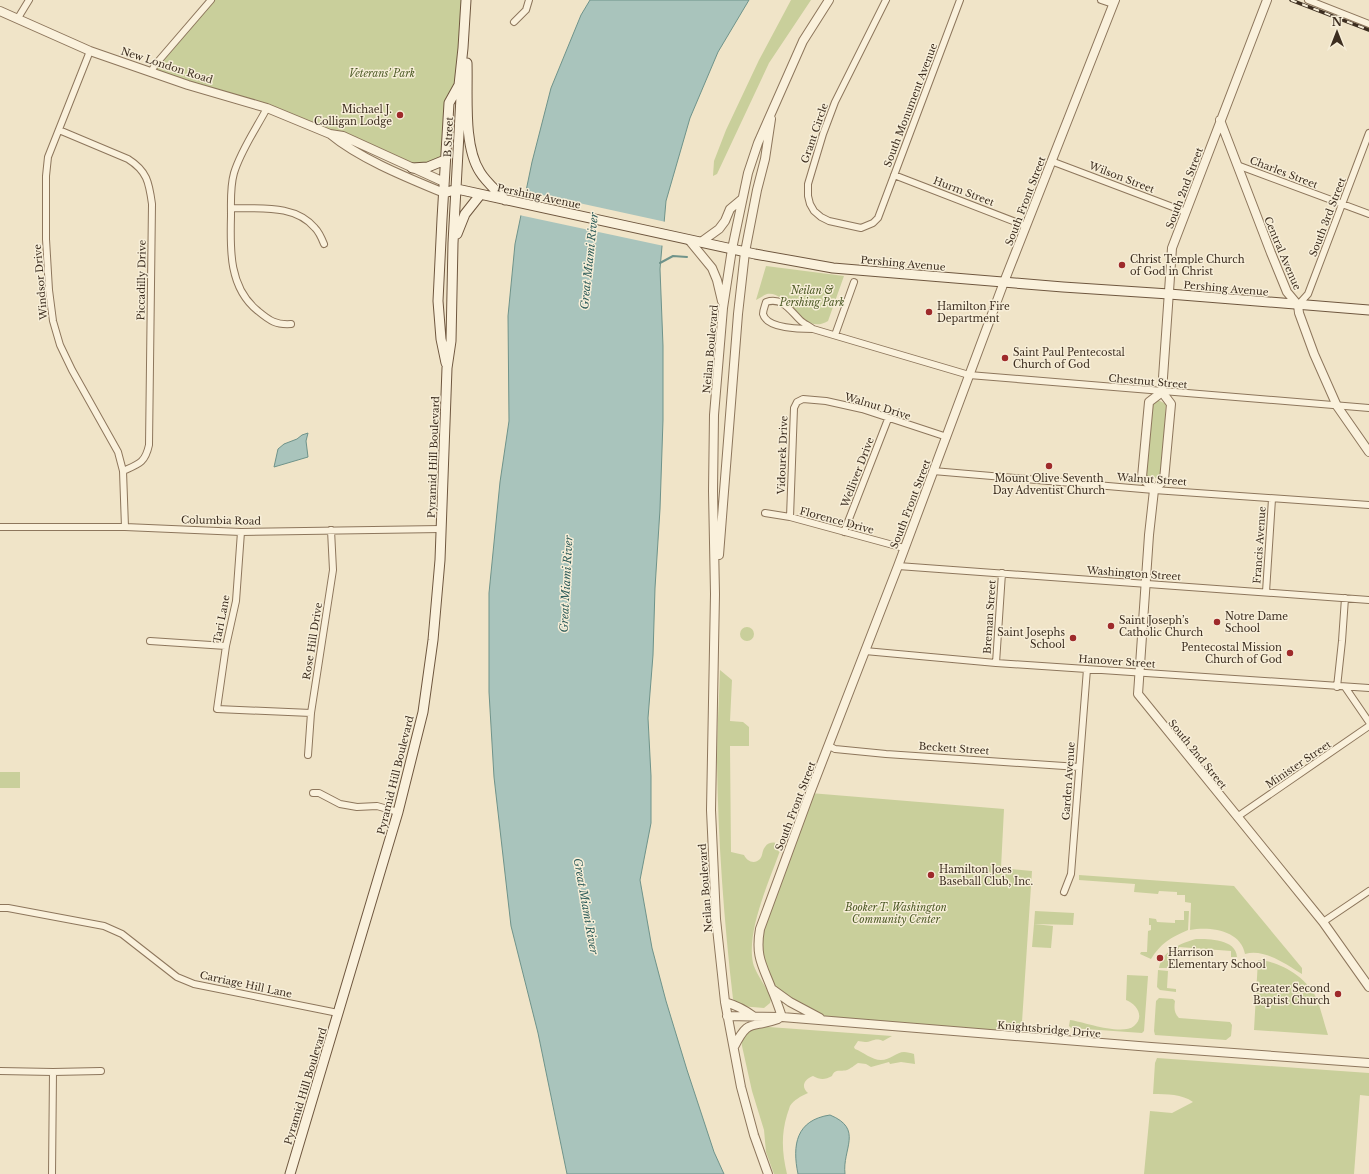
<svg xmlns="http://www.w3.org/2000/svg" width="1369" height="1174" viewBox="0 0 1369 1174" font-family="'Libre Baskerville',serif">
	<rect width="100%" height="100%" fill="#f0e4c8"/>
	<path fill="#c9cf9b" d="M 211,0 L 466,0 L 445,160 L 423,168 L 343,136 L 151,72 Z
		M 791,0 L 811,0 L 769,63 L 717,174 L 713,176 L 714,161 L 726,130 L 759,60 Z
		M 766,266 L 844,276 L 828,321 C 802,337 788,290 767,294 C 764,295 760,298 756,300 Z
		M 1158,400 L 1166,404 L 1161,476 L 1153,479 L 1146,475 L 1151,403 Z
		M740 634a7 7 0 1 1 14 0a7 7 0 1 1-14 0Z
		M 720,670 L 732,680 L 730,721 L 743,722 L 749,727 L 749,746 L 730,746 L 731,852 L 744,855 C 747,861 754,865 760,859 C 763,856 762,850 765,847 C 769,841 776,842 782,845 C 771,878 746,929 753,963 C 756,975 768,988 771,999 L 770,1003 L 764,1008 L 740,1006 L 733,999 C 724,920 718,841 717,761 C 717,731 719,700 720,670 Z
		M 0,772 L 20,772 L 20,788 L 0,788 Z
		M 810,793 L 1004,809 L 1001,868 L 1032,871 L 1021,1037 L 824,1020 L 778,993 L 765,975 L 758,942 Z
		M 1079,875 L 1234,886 L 1302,968 L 1302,974 C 1287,965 1264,948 1245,954 C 1241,930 1209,926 1190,930 L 1191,903 L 1185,902 L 1185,895 L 1177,895 L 1177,892 L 1159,891 L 1158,894 L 1134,892 L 1135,884 L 1079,880 Z
		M 1035,911 L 1074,913 L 1073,925 L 1034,924 Z
		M 1184,911 L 1189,911 L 1188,930 C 1171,937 1160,944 1151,959 L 1140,954 L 1141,952 L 1147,952 L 1148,931 L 1151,930 L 1151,925 L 1149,925 L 1149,918 L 1156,919 L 1157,922 L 1175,923 L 1175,920 L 1184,920 Z
		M 1034,924 L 1053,926 L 1051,948 L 1032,947 Z
		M 1196,939 C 1209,939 1236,939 1237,957 L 1231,957 L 1231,951 L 1179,947 L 1178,955 L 1170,954 L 1169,968 L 1159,968 C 1162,951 1181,943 1196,939 Z
		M 1258,960 C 1280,961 1306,977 1316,997 C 1321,1009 1324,1023 1328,1035 L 1254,1030 Z
		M 1158,970 L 1168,971 L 1167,988 L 1176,989 L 1176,992 L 1160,990 L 1157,987 Z
		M 1127,975 L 1148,976 L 1144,1031 L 1142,1033 L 1071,1028 L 1069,1026 L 1070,1020 C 1084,1022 1122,1036 1134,1026 C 1145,1017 1137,1004 1126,1000 Z
		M 1159,998 L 1173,999 L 1175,1001 C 1174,1008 1174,1013 1179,1018 L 1230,1022 L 1232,1025 L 1231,1036 L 1226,1040 L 1155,1035 L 1154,1031 L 1156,1001 Z
		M 756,1026 L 892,1036 L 883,1041 C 875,1037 872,1042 865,1042 C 863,1042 860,1041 858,1041 L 854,1047 L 855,1049 C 863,1052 872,1060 881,1060 C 890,1060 897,1052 904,1052 C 907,1052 911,1053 914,1054 L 915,1064 L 901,1062 L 890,1064 L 889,1062 L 871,1067 L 866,1064 L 858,1063 C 855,1065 850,1069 847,1070 C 840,1072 835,1068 832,1076 C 825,1080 820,1080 813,1076 C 805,1079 800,1086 808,1093 C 801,1096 794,1100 790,1106 C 789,1109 788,1112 787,1115 C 781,1135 782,1153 787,1174 L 774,1174 L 766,1152 L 764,1130 L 752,1091 L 742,1046 L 741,1038 L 749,1029 Z
		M 1157,1058 L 1369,1073 L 1369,1096 L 1360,1095 L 1354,1174 L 1144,1174 L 1150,1111 L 1172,1113 L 1193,1102 C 1182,1094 1167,1094 1153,1094 L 1155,1063 Z"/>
	<path fill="#a9c4bc" stroke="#6f938a" d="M 590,0 L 749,0 L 718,52 L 690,118 L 666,201 L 660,269 L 663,346 L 663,420 L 660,509 L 655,588 L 653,655 L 648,718 L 651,776 L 651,823 L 640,880 L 652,948 L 666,1001 L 687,1070 L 714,1152 L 724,1174 L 567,1174 L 538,1033 L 511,926 L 494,777 L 489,692 L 489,593 L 500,482 L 509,421 L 508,316 L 515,244 L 532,162 L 551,88 L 581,15 Z
		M 308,433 L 306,441 L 308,457 L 274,467 L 278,449 L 284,444 L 297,439 L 302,435 Z
		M 830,1115 C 864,1129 842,1149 845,1174 L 798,1174 C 792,1145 796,1120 830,1115 Z"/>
	<path fill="#f0e4c8" d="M 524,191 L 666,222 L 664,246 L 519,215 Z"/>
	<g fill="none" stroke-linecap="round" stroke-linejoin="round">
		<path stroke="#6f938a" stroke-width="2" d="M 660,263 L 673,256 L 687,257"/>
		<g stroke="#8d765c" stroke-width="8">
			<path id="minor" d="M 886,0 L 835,102 L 823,134 L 808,184 L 808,196 L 810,204 L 814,211 L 821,217 L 829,221 L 861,228 L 873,223 L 878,218 L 960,0
				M 1101,0 L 1113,4
				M 1308,0 L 1369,24
				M 18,18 L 29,0
				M 514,22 L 526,10 L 529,0
				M 90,51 L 48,157 L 46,176 L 46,239 L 49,290 L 53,321 L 60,345 L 72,370 L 118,452 L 123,471 L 125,527
				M 151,72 L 155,65 L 211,0
				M 267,108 C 256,129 241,150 234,173 C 230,187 231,201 231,216 C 230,250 229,288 258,311 C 270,321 276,325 291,324
				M 59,130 L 128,159 C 147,171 149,182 152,204 L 149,445 C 145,463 139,464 123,471
				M 1051,161 L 1186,212
				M 1237,165 L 1369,214
				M 894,175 L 1026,226
				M 231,208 C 260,209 295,204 315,228 C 319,232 322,239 324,244
				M 1298,305 L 1308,294 L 1369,133
				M 813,329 C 801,329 767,329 763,314 C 763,310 765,306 766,302 C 782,297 789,309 800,320 C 803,323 809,326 813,329 L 969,375 L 1369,408
				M 835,335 L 854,282
				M 933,471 L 1154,490 L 1369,505
				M 765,513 L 790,517 L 904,548
				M 790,517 L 794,408 L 797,402 L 803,399 L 826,401 L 862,409 L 947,437
				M 0,527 L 125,527 L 241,532 L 441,529
				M 241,532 L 236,601 L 226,646 L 217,709 L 311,713
				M 844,532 L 888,419
				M 898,566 L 1369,600
				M 1266,592 L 1272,499
				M 150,641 L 226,646
				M 865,651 L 996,663 L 1369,688
				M 996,663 L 1002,573
				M 1337,687 L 1342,641 L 1345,598
				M 1345,687 L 1369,722
				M 829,746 L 835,749 L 886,754 L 1079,767
				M 308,755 L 311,713 L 333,570 L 331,530
				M 313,793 L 319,793 L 340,804 L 357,807 L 377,806 L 398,812
				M 1237,817 L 1369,726
				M 1064,892 L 1071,874 L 1087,669
				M 0,908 L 8,908 L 104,926 L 122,934 L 177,977 L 194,984 L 338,1013
				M 1323,922 L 1369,891
				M 0,1071 L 53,1072 L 101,1071
				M 52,1174 L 53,1072"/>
		</g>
		<g stroke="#8d765c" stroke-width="10">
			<path id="tertiary" d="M 1267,0 L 1172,248 L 1162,392 L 1171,404 L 1164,480 L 1154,490 L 1149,535 L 1138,694 L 1323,922 L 1369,987
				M 0,11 L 90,51 L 188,85 L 267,108 L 330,134 L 343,136 L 444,182
				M 1220,120 L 1271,253 L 1287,292 L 1298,305 L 1299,313 L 1314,354 L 1337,406 L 1369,452
				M 330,134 C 360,159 408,178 444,193
				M 689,240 L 712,268 L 717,280 L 722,301
				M 701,242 L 719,229 L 725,221 L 730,209 L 742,199
				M 1154,490 L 1142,477 L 1149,402 L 1162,392
				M 719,555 L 738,314 L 745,252 L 757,190 L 765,159 L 771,119
				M 772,989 L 790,1002 L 820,1018
				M 725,1002 C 735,1005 744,1009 753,1016
				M 727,1016 L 782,1017 L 1151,1047 L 1369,1063
				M 782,1017 C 779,1008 776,999 772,990 C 763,966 755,957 760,929 L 810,793 L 898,566 L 1004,282 L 1115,0
				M 734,1047 C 749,1017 751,1029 778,1019
				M 768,1174 L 754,1135 L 741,1087 L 725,1002 L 716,919 L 711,810 L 715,594 L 713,491 L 714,415 L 723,308 L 732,249 L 748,173 L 758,143 L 803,41 L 829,0"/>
		</g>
		<g stroke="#6f573f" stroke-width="11">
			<path id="secondary" d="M 467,63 C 468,95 463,146 480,172 C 486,182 497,191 505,200
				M 412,168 L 428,167 L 445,160
				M 444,193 L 457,189 L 755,254 L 833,268 L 1063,287 L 1169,294 L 1369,310
				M 457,234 L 465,214 L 480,195
				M 446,363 L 441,339 L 438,301 L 442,219 L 449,103 L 459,85
				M 290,1174 L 398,812 L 423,712 L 433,640 L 440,560 L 447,368 L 451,341 L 453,243 L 461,97 L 459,85 L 463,48 L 466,0"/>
		</g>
		<use href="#minor" stroke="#faf1dc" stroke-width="6"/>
		<use href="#tertiary" stroke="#faf1dc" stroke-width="8"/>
		<use href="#secondary" stroke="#faf1dc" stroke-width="9"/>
		<g stroke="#3d2e20" stroke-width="3.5">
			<path id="rail" d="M 1291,0 L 1369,30"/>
		</g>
		<use href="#rail" stroke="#f7eed8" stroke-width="2" stroke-dasharray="6" stroke-linecap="butt"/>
	</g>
	<g fill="#9e2a2b" stroke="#f7eed8" stroke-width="1.5">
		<circle cx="400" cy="115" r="4"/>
		<circle cx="1122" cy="265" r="4"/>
		<circle cx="929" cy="312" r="4"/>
		<circle cx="1005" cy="358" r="4"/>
		<circle cx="1049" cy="466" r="4"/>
		<circle cx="1217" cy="622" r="4"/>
		<circle cx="1111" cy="626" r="4"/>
		<circle cx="1073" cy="638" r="4"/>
		<circle cx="1290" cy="653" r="4"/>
		<circle cx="931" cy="875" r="4"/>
		<circle cx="1160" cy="958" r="4"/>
		<circle cx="1338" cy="994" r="4"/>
	</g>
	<g text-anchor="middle" stroke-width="3" stroke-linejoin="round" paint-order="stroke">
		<g font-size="10" fill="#3d2e20" stroke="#f7eed8">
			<text transform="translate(167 65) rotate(18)" y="4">New London Road</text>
			<text transform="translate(910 105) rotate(-69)" y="4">South Monument Avenue</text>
			<text transform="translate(814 133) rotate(-71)" y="4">Grant Circle</text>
			<text transform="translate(448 137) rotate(-87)" y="4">B Street</text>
			<text transform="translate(1284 172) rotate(21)" y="4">Charles Street</text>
			<text transform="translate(1122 177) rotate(21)" y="4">Wilson Street</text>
			<text transform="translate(1184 188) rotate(-69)" y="4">South 2nd Street</text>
			<text transform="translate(964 191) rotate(21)" y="4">Hurm Street</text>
			<text transform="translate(539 196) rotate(12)" y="4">Pershing Avenue</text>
			<text transform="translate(1025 201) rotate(-69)" y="4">South Front Street</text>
			<text transform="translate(1327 217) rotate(-69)" y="4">South 3rd Street</text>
			<text transform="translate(1283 253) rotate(67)" y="4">Central Avenue</text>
			<text transform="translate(903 263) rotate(5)" y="4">Pershing Avenue</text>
			<text transform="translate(141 280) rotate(-89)" y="4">Piccadilly Drive</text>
			<text transform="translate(40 282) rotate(-95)" y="4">Windsor Drive</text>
			<text transform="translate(1226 288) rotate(5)" y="4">Pershing Avenue</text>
			<text transform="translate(710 349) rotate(-85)" y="4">Neilan Boulevard</text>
			<text transform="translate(1148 381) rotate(5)" y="4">Chestnut Street</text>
			<text transform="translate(878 406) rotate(17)" y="4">Walnut Drive</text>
			<text transform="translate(782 455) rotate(-88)" y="4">Vidourek Drive</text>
			<text transform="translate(433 457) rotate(-88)" y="4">Pyramid Hill Boulevard</text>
			<text transform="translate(857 472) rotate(-69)" y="4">Welliver Drive</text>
			<text transform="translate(1152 479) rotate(4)" y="4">Walnut Street</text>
			<text transform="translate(910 504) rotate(-69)" y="4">South Front Street</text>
			<text transform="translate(221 520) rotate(1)" y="4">Columbia Road</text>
			<text transform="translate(837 520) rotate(15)" y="4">Florence Drive</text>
			<text transform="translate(1259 545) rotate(-86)" y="4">Francis Avenue</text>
			<text transform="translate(1134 573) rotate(4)" y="4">Washington Street</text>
			<text transform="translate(989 617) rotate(-86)" y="4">Breman Street</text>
			<text transform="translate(221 619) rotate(-79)" y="4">Tari Lane</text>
			<text transform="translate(312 641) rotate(-81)" y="4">Rose Hill Drive</text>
			<text transform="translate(1117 661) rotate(4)" y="4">Hanover Street</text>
			<text transform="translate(954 748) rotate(4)" y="4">Beckett Street</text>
			<text transform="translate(1198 754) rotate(51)" y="4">South 2nd Street</text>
			<text transform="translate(1298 764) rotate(-34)" y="4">Minister Street</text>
			<text transform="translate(395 775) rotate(-76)" y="4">Pyramid Hill Boulevard</text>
			<text transform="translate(1068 781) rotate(-86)" y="4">Garden Avenue</text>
			<text transform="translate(795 806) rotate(-69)" y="4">South Front Street</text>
			<text transform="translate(705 888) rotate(-94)" y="4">Neilan Boulevard</text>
			<text transform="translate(246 984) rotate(12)" y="4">Carriage Hill Lane</text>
			<text transform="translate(1049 1029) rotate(5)" y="4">Knightsbridge Drive</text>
			<text transform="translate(305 1086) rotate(-73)" y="4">Pyramid Hill Boulevard</text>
		</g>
		<g font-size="10" font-style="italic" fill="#4d5a26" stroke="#f7eed8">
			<text x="382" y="77">Veterans’ Park</text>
			<text x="812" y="294">Neilan &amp;<tspan x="812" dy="12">Pershing Park</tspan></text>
			<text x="896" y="911">Booker T. Washington<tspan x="896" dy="12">Community Center</tspan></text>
		</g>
		<g font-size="10" fill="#3d2e20" stroke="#f7eed8" text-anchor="start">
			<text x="392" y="113" text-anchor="end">Michael J.<tspan x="392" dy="12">Colligan Lodge</tspan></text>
			<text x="1130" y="263">Christ Temple Church<tspan x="1130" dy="12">of God in Christ</tspan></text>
			<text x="937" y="310">Hamilton Fire<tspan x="937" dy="12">Department</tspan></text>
			<text x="1013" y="356">Saint Paul Pentecostal<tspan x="1013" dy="12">Church of God</tspan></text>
			<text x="1049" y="482" text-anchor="middle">Mount Olive Seventh<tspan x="1049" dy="12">Day Adventist Church</tspan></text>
			<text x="1225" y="620">Notre Dame<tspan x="1225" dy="12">School</tspan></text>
			<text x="1119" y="624">Saint Joseph’s<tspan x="1119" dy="12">Catholic Church</tspan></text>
			<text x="1065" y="636" text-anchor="end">Saint Josephs<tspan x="1065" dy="12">School</tspan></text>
			<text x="1282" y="651" text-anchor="end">Pentecostal Mission<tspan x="1282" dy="12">Church of God</tspan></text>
			<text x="939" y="873">Hamilton Joes<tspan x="939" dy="12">Baseball Club, Inc.</tspan></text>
			<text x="1168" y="956">Harrison<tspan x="1168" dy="12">Elementary School</tspan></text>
			<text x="1330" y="992" text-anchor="end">Greater Second<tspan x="1330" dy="12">Baptist Church</tspan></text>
		</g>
		<g font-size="11" font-style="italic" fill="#2f5d5a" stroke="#f7eed8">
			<text transform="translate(589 261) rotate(-84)" y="4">Great Miami River</text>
			<text transform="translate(566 584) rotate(-87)" y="4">Great Miami River</text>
			<text transform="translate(586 906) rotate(80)" y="4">Great Miami River</text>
		</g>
	</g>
	<g transform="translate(1337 32)" stroke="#f7eed8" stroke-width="3" paint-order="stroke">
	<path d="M0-3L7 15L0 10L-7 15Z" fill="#3d2e20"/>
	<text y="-6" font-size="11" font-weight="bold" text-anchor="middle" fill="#3d2e20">N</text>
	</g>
</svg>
